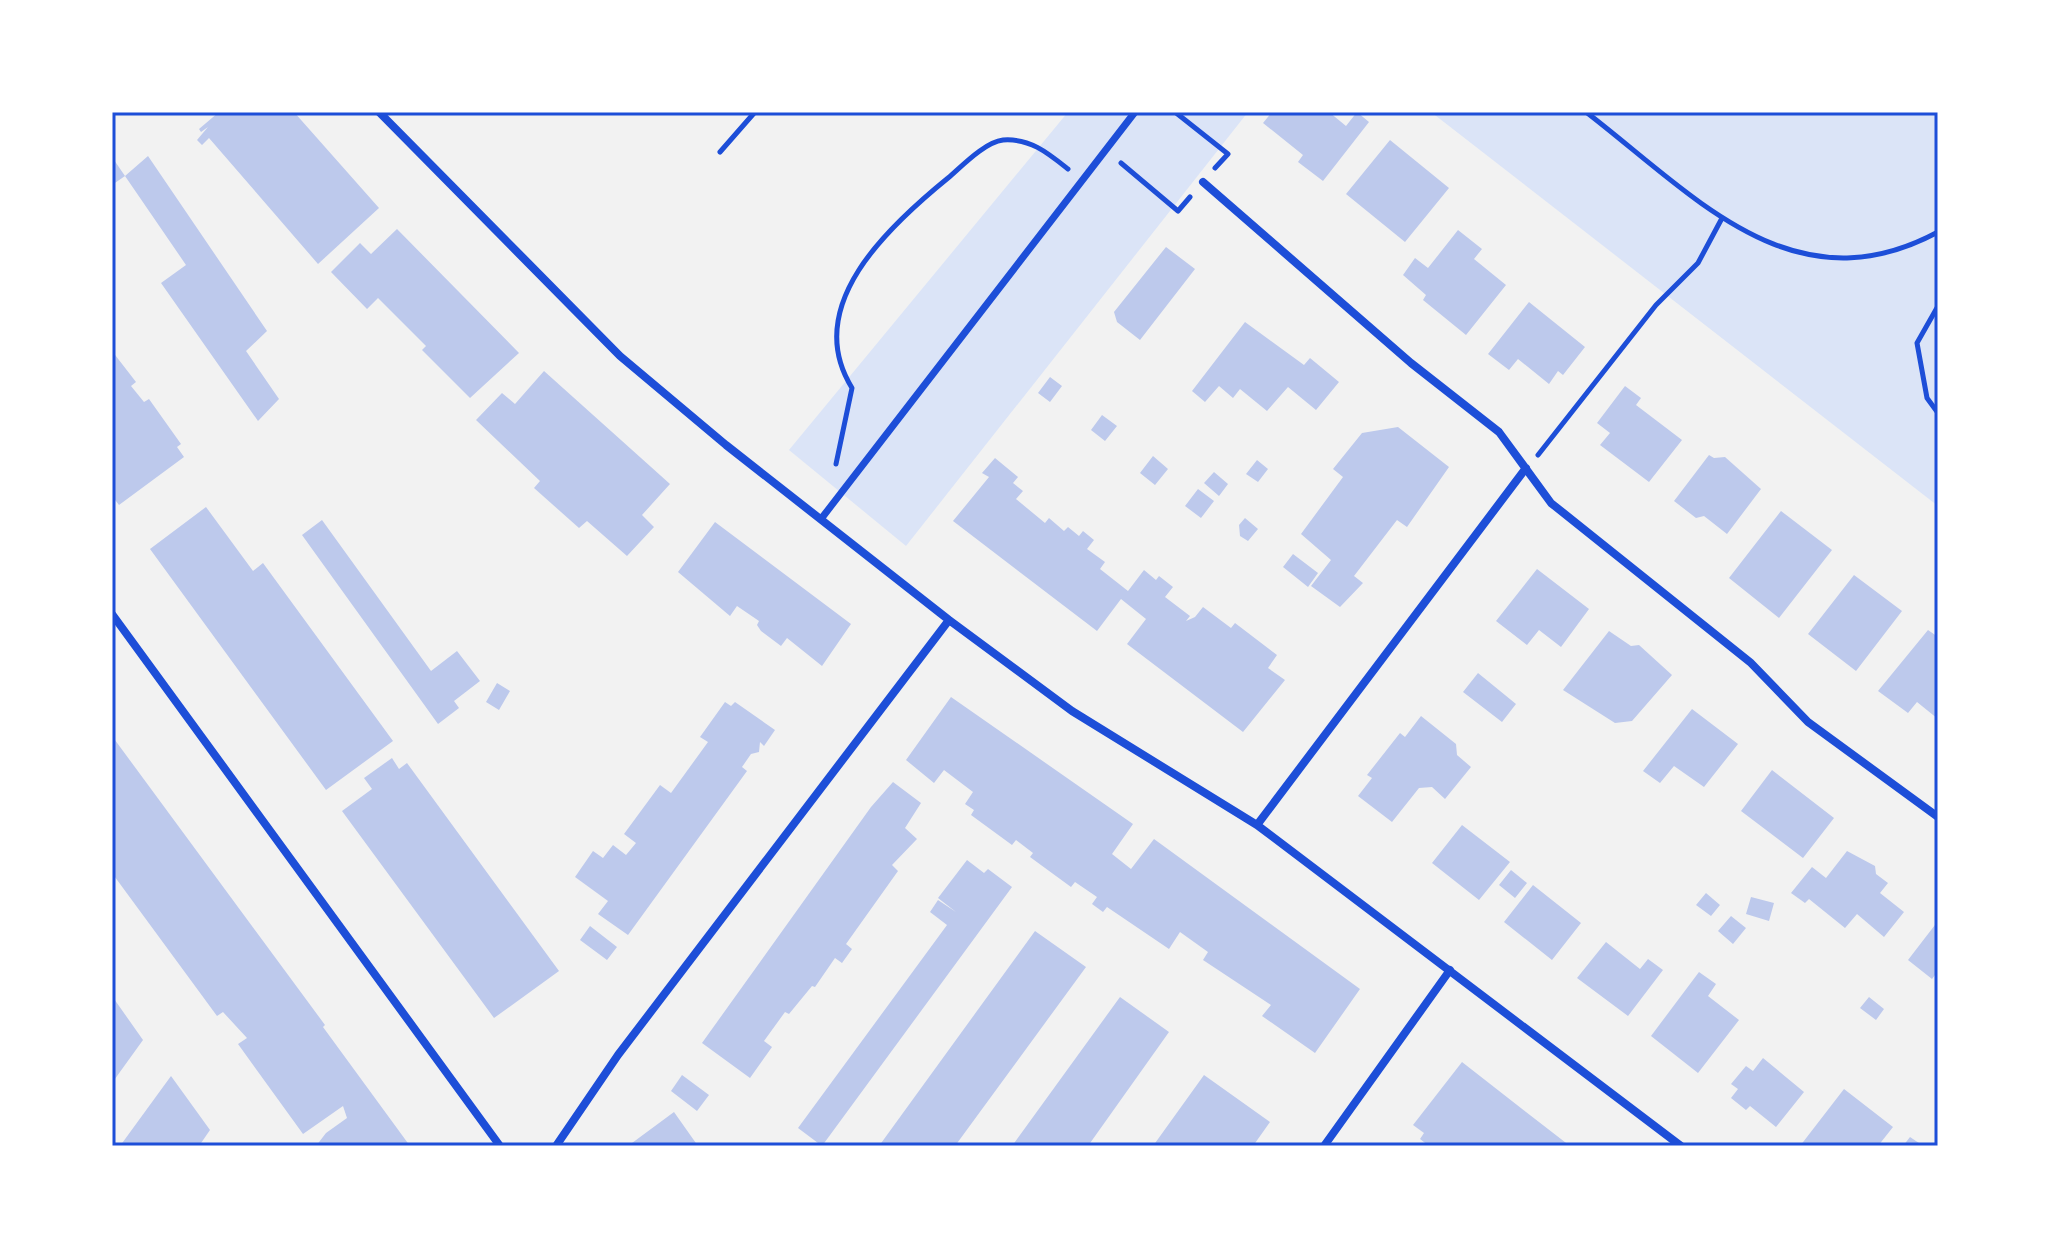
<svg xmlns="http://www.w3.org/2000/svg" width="2050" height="1258" viewBox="0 0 2050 1258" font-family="'PT Sans',sans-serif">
	<rect width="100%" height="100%" fill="#f2f2f2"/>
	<path fill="#dbe4f7" d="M 1068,112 L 1248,112 L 906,546 L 789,450 Z
		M 1431,112 L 1938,112 L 1938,506 Z"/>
	<path fill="#bdc9ec" d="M 219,112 L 294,112 L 379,208 L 318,264 L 209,138 L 202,145 L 197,140 L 208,127 L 201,132 L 199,129 Z
		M 1272,112 L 1329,112 L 1346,126 L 1357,112 L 1369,122 L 1323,181 L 1298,162 L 1303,155 L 1263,123 Z
		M 1390,140 L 1449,188 L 1405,242 L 1346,194 Z
		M 148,156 L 267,331 L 246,351 L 279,399 L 258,421 L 161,283 L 186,265 L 125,176 L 112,185 L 112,157 L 125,176 Z
		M 397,229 L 519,353 L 470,398 L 422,350 L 426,346 L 378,298 L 367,309 L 331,272 L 360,243 L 371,254 Z
		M 1458,230 L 1482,249 L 1474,259 L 1506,285 L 1466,335 L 1423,300 L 1426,295 L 1403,275 L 1415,258 L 1428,268 Z
		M 1166,247 L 1195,269 L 1140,340 L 1117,322 L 1114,312 Z
		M 1529,302 L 1585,347 L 1563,375 L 1558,371 L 1549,384 L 1518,359 L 1509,370 L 1488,354 Z
		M 1245,322 L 1304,365 L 1310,358 L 1339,382 L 1316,410 L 1288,387 L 1267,411 L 1240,389 L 1233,398 L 1219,386 L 1205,402 L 1192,391 Z
		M 112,351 L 136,382 L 131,386 L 144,402 L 149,399 L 181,444 L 177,447 L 184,457 L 119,505 L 112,496 Z
		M 544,371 L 670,484 L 642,515 L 654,527 L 627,556 L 587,521 L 579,528 L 534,488 L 540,481 L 476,420 L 502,393 L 515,404 Z
		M 1050,377 L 1062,386 L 1050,402 L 1038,393 Z
		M 1625,386 L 1641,398 L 1636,405 L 1682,440 L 1649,482 L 1600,445 L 1610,433 L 1597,423 Z
		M 1102,415 L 1117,426 L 1105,441 L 1091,430 Z
		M 1398,427 L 1449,467 L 1407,527 L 1397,520 L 1354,576 L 1363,583 L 1340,607 L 1311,586 L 1331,560 L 1301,534 L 1343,477 L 1333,469 L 1362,433 Z
		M 1709,455 L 1714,458 L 1725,457 L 1761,489 L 1727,534 L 1704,516 L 1696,518 L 1674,501 Z
		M 1153,456 L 1168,469 L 1155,485 L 1140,473 Z
		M 995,458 L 1018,477 L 1013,483 L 1023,491 L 1016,499 L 1045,523 L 1049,518 L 1064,531 L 1068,527 L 1079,536 L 1083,531 L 1094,540 L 1087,549 L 1105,562 L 1100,569 L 1128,591 L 1144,570 L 1156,580 L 1159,576 L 1173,587 L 1165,597 L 1190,616 L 1186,621 L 1195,617 L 1203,607 L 1231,628 L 1235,623 L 1277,655 L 1268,668 L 1285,680 L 1243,732 L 1127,644 L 1146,619 L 1121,599 L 1097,631 L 953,521 L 989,477 L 982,473 Z
		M 1257,460 L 1268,469 L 1258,482 L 1246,474 Z
		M 1214,472 L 1228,484 L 1219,496 L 1204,483 Z
		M 1198,489 L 1214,501 L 1201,518 L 1185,506 Z
		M 206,507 L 253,571 L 263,563 L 393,741 L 326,790 L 150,549 Z
		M 1781,511 L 1832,550 L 1779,618 L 1729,578 Z
		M 1245,518 L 1258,529 L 1248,541 L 1240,536 L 1239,525 Z
		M 322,520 L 431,671 L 457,651 L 480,681 L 454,701 L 459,708 L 438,724 L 302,535 Z
		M 715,522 L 851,624 L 822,666 L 787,638 L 781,646 L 761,631 L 757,625 L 759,621 L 737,606 L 730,616 L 678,572 Z
		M 1293,554 L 1318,573 L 1308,587 L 1283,567 Z
		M 1537,569 L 1589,609 L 1561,647 L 1539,630 L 1527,645 L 1496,621 Z
		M 1854,575 L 1902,611 L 1856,671 L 1808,634 Z
		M 1928,630 L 1938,637 L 1938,719 L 1917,702 L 1908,713 L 1878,691 Z
		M 1609,631 L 1631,646 L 1639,645 L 1672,675 L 1632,721 L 1615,723 L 1563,690 Z
		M 1478,673 L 1516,704 L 1502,722 L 1463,692 Z
		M 497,683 L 510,691 L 499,710 L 486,702 Z
		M 951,697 L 1133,824 L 1112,854 L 1131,869 L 1154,839 L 1360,989 L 1315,1053 L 1262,1016 L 1271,1005 L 1203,960 L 1208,952 L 1180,932 L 1169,949 L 1107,907 L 1103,912 L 1092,904 L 1097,897 L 1075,882 L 1071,887 L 1030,857 L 1033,853 L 1016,840 L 1012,845 L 971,815 L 974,810 L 965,804 L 973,792 L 944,770 L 934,783 L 906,760 Z
		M 725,702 L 731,706 L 735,702 L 775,730 L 764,746 L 760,742 L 759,752 L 751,754 L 742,767 L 747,771 L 628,935 L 598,914 L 608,901 L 575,877 L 593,851 L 603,858 L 613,845 L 626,855 L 636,843 L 624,834 L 660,785 L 671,793 L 708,742 L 700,737 Z
		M 1692,709 L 1738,744 L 1704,787 L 1674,766 L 1660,783 L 1643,771 Z
		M 1421,716 L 1456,744 L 1457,755 L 1471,767 L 1445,799 L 1432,787 L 1419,788 L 1392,822 L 1358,796 L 1372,778 L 1367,775 L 1400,733 L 1405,737 Z
		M 112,736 L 325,1025 L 323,1027 L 410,1146 L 369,1146 L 366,1143 L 362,1146 L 316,1146 L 326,1133 L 347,1118 L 343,1106 L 303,1134 L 238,1044 L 247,1038 L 223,1012 L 217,1016 L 112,873 Z
		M 392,758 L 399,769 L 407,763 L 559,971 L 494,1018 L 342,811 L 372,789 L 364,778 Z
		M 1772,770 L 1834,818 L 1803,858 L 1741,811 Z
		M 893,782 L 921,803 L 905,828 L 917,839 L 892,865 L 898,871 L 846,944 L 852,949 L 842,963 L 835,958 L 815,987 L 812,986 L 789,1014 L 785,1012 L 764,1041 L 772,1047 L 750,1078 L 702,1043 L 871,807 Z
		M 1462,825 L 1510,862 L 1479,900 L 1432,863 Z
		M 1847,851 L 1875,866 L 1876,874 L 1888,883 L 1880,893 L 1904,912 L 1884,937 L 1857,914 L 1845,928 L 1809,899 L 1805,903 L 1791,893 L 1812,867 L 1826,878 Z
		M 967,860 L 984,873 L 988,869 L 1012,887 L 822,1146 L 798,1128 L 947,925 L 930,912 L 938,900 L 956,912 L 938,898 Z
		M 1511,870 L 1527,883 L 1515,898 L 1499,885 Z
		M 1533,885 L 1581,923 L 1552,960 L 1504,922 Z
		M 1706,893 L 1720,905 L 1711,916 L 1696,905 Z
		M 1751,897 L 1774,903 L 1769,921 L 1746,914 Z
		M 1731,916 L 1746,928 L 1733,944 L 1718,931 Z
		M 1938,921 L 1938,971 L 1932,979 L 1908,960 Z
		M 590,926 L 617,947 L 607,960 L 580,940 Z
		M 1035,931 L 1086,967 L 955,1146 L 879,1146 Z
		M 1606,942 L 1640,969 L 1648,959 L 1663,970 L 1628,1016 L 1577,978 Z
		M 1699,972 L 1716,984 L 1708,996 L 1739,1020 L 1698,1073 L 1651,1036 Z
		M 112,996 L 143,1040 L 112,1083 Z
		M 1120,997 L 1169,1032 L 1088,1146 L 1012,1146 Z
		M 1869,997 L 1884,1009 L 1876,1020 L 1860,1008 Z
		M 1763,1058 L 1804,1092 L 1776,1127 L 1750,1106 L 1746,1110 L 1731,1098 L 1738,1089 L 1731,1084 L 1746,1066 L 1753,1071 Z
		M 1462,1062 L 1526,1112 L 1570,1146 L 1429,1146 L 1420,1139 L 1424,1133 L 1413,1125 Z
		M 682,1075 L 709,1095 L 697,1111 L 671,1091 Z
		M 1204,1075 L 1270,1122 L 1253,1146 L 1153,1146 Z
		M 171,1076 L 210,1130 L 199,1146 L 120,1146 Z
		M 1844,1089 L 1893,1127 L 1878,1146 L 1800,1146 Z
		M 674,1112 L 698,1146 L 634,1146 L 632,1143 Z
		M 1910,1137 L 1919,1143 L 1925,1146 L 1903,1146 Z"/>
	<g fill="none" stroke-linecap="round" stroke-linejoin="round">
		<path stroke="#1d4ed8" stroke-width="5" d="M 1175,112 L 1228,154 L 1215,168
			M 1586,112 C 1694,195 1793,310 1938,232
			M 720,152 L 755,112
			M 1121,163 L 1178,211 L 1190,197
			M 1938,306 L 1917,343 L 1927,398 L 1938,413
			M 1538,455 L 1656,305 L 1698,263 L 1721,220
			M 836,464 L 852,388 C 801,306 889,226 948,178 C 962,166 985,142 1003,140 C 1030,138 1048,153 1068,169"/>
		<path stroke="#1d4ed8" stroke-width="7" d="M 821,519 L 1135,112"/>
		<path stroke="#1d4ed8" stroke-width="8" d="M 379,112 L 620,356 L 726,445 L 949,620 L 1072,711 L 1257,825 L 1681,1146
			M 1203,182 L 1411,363 L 1499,432 L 1551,503 L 1750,662 L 1808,722 L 1938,817
			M 112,614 L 500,1146
			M 1257,825 L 1526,468
			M 556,1146 L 618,1055 L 949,620
			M 1324,1146 L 1450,970"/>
	</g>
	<rect width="2050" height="1258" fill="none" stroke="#ffffff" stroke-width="228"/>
	<rect x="114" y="114" width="1822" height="1030" fill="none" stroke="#1d4ed8" stroke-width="3"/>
</svg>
